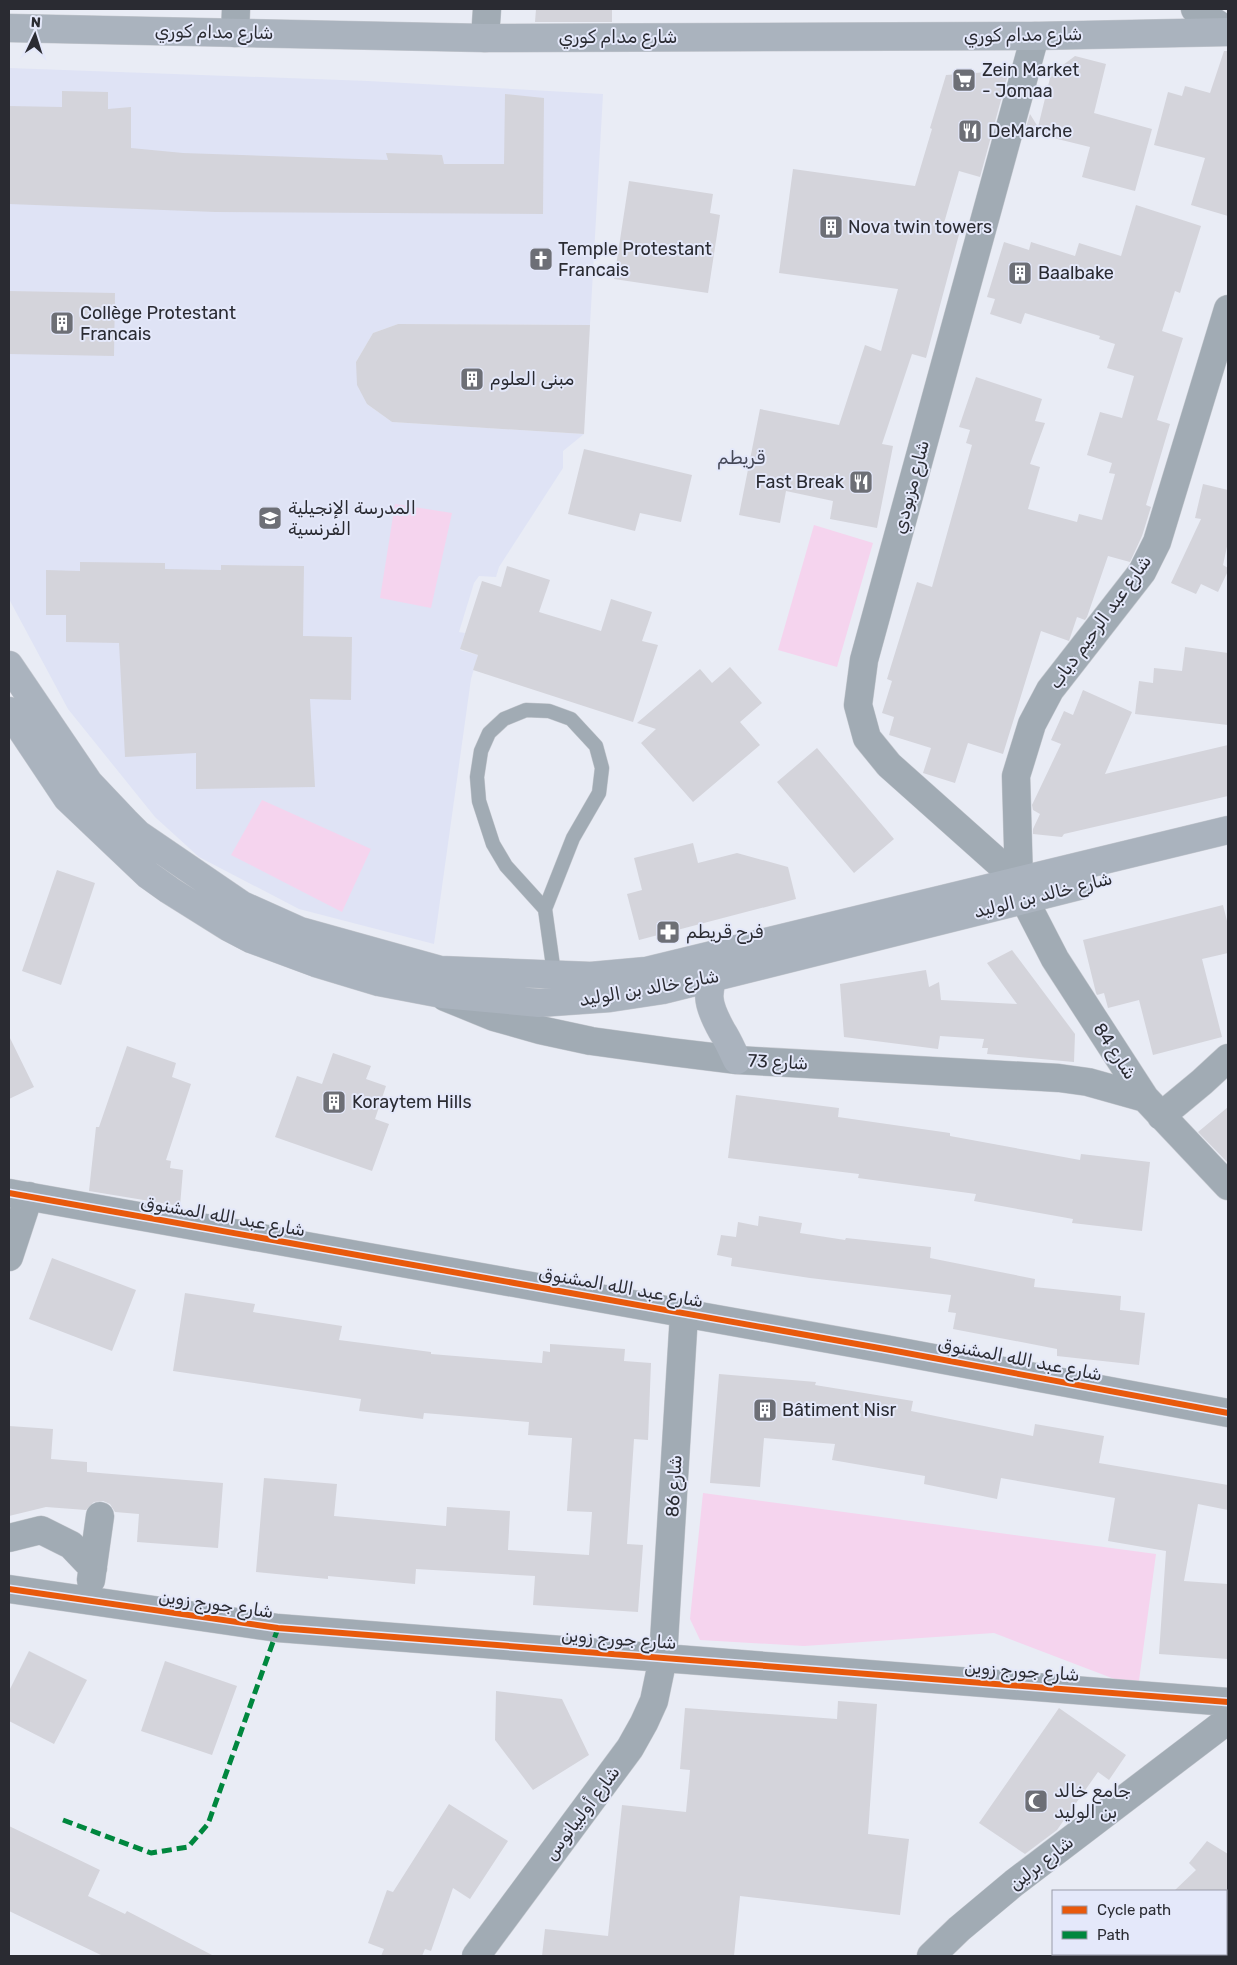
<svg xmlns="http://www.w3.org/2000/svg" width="1237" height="1965" viewBox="0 0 1237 1965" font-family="Rubik,Cairo,sans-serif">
	<rect width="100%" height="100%" fill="#e9ecf5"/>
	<path fill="#dfe3f5" d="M 9,68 L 368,81 L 603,94 L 590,325 L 398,324 L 373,333 L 356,362 L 367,404 L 392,422 L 584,434 L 563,451 L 563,468 L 499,567 L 496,577 L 479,576 L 474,583 L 459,632 L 465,633 L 460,650 L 478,655 L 471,679 L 434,944 L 299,909 L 199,857 L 155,817 L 68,709 L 9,599 Z"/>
	<path fill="#f5d4ee" d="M 395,504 L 452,513 L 431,608 L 380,598 Z
		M 814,525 L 873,543 L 837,667 L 778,650 Z
		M 262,800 L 371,849 L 342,912 L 231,855 Z
		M 703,1493 L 1156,1554 L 1138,1688 L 994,1633 L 804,1646 L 700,1640 L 690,1619 Z"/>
	<path fill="#d4d4db" d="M 536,9 L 612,9 L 612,22 L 535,22 Z
		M 1224,51 L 1228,51 L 1228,216 L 1191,205 L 1205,158 L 1154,145 L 1168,92 L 1182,96 L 1185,86 L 1210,93 Z
		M 1075,56 L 1106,64 L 1094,113 L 1152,129 L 1135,191 L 1082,177 L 1090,147 L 1025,131 L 1030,114 L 1038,127 L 1051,74 Z
		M 1003,71 L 1007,78 L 980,177 L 959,171 L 944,223 L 961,227 L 926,358 L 912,354 L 882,444 L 893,446 L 877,528 L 830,519 L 833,501 L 786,491 L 780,523 L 739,515 L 760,409 L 839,425 L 865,345 L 881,351 L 898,289 L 779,273 L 793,169 L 915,186 L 932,129 L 930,128 L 946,75 Z
		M 62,91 L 108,92 L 108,109 L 131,107 L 131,148 L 183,153 L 388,160 L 386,153 L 442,155 L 444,164 L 504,164 L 505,94 L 544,98 L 543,214 L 215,212 L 9,204 L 9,106 L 62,107 Z
		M 629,181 L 713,194 L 710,213 L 720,215 L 708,293 L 614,279 Z
		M 1136,205 L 1201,226 L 1180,293 L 1175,291 L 1162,331 L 1183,338 L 1157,420 L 1170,424 L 1146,505 L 1151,507 L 1142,536 L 1130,562 L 1108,556 L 1087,617 L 1085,620 L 1077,617 L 1069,641 L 1041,631 L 1003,754 L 968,743 L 955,783 L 923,773 L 931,748 L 889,735 L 894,717 L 882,713 L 892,681 L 887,679 L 917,582 L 932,587 L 972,445 L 966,443 L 970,430 L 959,427 L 976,377 L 1042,399 L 1035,421 L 1045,423 L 1030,464 L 1040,467 L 1028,509 L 1077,522 L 1079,514 L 1102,520 L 1115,474 L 1109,473 L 1112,463 L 1087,455 L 1100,412 L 1122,418 L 1134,376 L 1107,368 L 1115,344 L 1099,339 L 1100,336 L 1025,313 L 1021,324 L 990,314 L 995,299 L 987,297 L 1004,242 L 1029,250 L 1031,242 L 1075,256 L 1079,243 L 1121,256 Z
		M 9,291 L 115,293 L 114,356 L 9,354 Z
		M 398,324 L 590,325 L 584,434 L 392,422 L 367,404 L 357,385 L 356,362 L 373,333 Z
		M 584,449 L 692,475 L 681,522 L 640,513 L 635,531 L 568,514 Z
		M 1203,484 L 1228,490 L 1228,542 L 1223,565 L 1228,568 L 1228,571 L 1218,592 L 1201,584 L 1196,594 L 1171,583 L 1201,519 L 1195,518 Z
		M 80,562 L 165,563 L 165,569 L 221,570 L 221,565 L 304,566 L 303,636 L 352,637 L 351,700 L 310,699 L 315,787 L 196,789 L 196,753 L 125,757 L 119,643 L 66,642 L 66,615 L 46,615 L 46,570 L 80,571 Z
		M 507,566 L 550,580 L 539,612 L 601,631 L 611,599 L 652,612 L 642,641 L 658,645 L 633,722 L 473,670 L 478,655 L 460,649 L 482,581 L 501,587 Z
		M 1185,647 L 1228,653 L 1228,725 L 1135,714 L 1139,681 L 1153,683 L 1154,668 L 1182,671 Z
		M 730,667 L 762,703 L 740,722 L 760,745 L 693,802 L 641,743 L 656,729 L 637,723 L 700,669 L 712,683 Z
		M 1083,690 L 1132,712 L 1105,774 L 1228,745 L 1228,796 L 1064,834 L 1062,837 L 1033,834 L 1033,829 L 1040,814 L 1033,810 L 1032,805 L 1061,744 L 1051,740 L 1064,711 L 1073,715 Z
		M 817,748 L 894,839 L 854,873 L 777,782 Z
		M 693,843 L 698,863 L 737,853 L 788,867 L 796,899 L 639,940 L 627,894 L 642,890 L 634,858 Z
		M 57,870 L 95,883 L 61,985 L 22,971 Z
		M 1223,905 L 1228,925 L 1228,953 L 1202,959 L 1222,1037 L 1153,1055 L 1139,1000 L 1108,1008 L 1104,993 L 1097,995 L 1096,993 L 1083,940 Z
		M 1012,950 L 1075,1034 L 1074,1062 L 987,1054 L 988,1048 L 982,1048 L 984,1039 L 940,1036 L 938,1049 L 844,1037 L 840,984 L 926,970 L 929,987 L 939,982 L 941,1000 L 1017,1004 L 987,963 Z
		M 9,1036 L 34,1087 L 9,1099 Z
		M 127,1046 L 176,1063 L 172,1077 L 191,1084 L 166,1160 L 171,1161 L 170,1168 L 183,1170 L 180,1206 L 89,1191 L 96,1127 L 99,1127 Z
		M 333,1053 L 371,1066 L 366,1079 L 386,1086 L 375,1119 L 389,1124 L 372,1171 L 275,1137 L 297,1076 L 322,1084 Z
		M 736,1095 L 839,1108 L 838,1117 L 950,1133 L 950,1136 L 1080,1160 L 1081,1154 L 1150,1162 L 1142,1231 L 1072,1223 L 1073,1219 L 974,1201 L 976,1194 L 858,1178 L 859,1174 L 728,1158 Z
		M 1228,1107 L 1228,1163 L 1198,1132 Z
		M 759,1216 L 802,1223 L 800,1233 L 845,1240 L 846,1238 L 931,1247 L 930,1258 L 1035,1279 L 1034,1287 L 1121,1296 L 1120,1310 L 1145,1313 L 1139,1365 L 1057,1356 L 1057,1349 L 953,1329 L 956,1313 L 948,1312 L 951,1295 L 810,1278 L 731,1266 L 732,1258 L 717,1255 L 721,1235 L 736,1237 L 738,1222 L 758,1226 Z
		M 52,1258 L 136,1290 L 112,1351 L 29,1319 Z
		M 185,1293 L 255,1304 L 253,1312 L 342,1326 L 339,1340 L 431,1352 L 431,1354 L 542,1363 L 543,1351 L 550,1352 L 550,1344 L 625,1349 L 624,1361 L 651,1363 L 648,1440 L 634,1439 L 627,1544 L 643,1545 L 638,1612 L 533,1605 L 535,1576 L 416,1569 L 415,1584 L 328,1576 L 328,1579 L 256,1572 L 264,1478 L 337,1484 L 334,1516 L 446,1526 L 447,1507 L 510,1511 L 508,1550 L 589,1555 L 592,1512 L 567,1511 L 572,1438 L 528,1435 L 529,1422 L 424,1413 L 423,1419 L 359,1411 L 361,1399 L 173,1371 Z
		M 719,1374 L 816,1382 L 815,1385 L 913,1401 L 911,1411 L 1033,1436 L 1035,1424 L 1104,1436 L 1099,1463 L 1228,1485 L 1228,1510 L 1198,1504 L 1184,1581 L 1228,1584 L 1228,1659 L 1159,1654 L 1166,1551 L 1108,1541 L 1115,1498 L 1001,1478 L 997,1499 L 924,1484 L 925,1476 L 832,1460 L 835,1444 L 764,1438 L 760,1487 L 710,1483 Z
		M 9,1426 L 53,1429 L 51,1459 L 87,1462 L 87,1472 L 223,1483 L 218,1548 L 137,1542 L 139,1514 L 115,1512 L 110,1504 L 103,1501 L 94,1502 L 86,1510 L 46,1507 L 9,1516 Z
		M 29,1651 L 87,1680 L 54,1744 L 9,1721 L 9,1691 Z
		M 165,1661 L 237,1686 L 212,1755 L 141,1731 Z
		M 496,1691 L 562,1699 L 589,1755 L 533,1790 L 495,1740 Z
		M 838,1701 L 877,1704 L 868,1834 L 909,1839 L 900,1915 L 740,1896 L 734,1956 L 542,1956 L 545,1929 L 608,1936 L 622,1805 L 686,1812 L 690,1770 L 680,1769 L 685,1708 L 837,1719 Z
		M 1059,1708 L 1126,1755 L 1109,1780 L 1098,1772 L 1057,1830 L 1025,1854 L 979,1823 Z
		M 449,1804 L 508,1841 L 470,1899 L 453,1888 L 431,1951 L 425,1949 L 422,1956 L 381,1956 L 384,1949 L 368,1943 L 387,1890 L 393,1892 Z
		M 9,1826 L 100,1870 L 88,1896 L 125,1914 L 127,1911 L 214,1956 L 103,1956 L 9,1911 Z
		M 1207,1841 L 1228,1854 L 1228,1891 L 1174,1891 L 1196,1870 L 1189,1863 Z"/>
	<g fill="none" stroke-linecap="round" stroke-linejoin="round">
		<g stroke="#c7cad1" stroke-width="15">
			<path id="lane" d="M 545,909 L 506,866 L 493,844 L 479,801 L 477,777 L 481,751 L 489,733 L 504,719 L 526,710 L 549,711 L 571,719 L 596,746 L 602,768 L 599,793 L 573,838 L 545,909 L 555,980"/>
		</g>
		<g stroke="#c7cad1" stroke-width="29">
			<path id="street" d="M 1195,9 L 1228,31
				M 235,33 L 236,9
				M 485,38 L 487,9
				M 1019,881 L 889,765 L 867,738 L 858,705 L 864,660 L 1035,36
				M 1019,881 L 1016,776 L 1032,724 L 1050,690 L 1142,572 L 1157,542 L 1228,309
				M 1024,899 L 1055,959 L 1145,1098 L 1228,1186
				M 445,997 L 494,1017 L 540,1030 L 591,1041 L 671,1052 L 737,1060 L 1059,1078 L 1088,1082 L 1145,1098
				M 1161,1116 L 1202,1082 L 1228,1058
				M 9,1193 L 885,1349 L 1228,1413
				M 9,1257 L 29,1196
				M 9,1538 L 41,1530 L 71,1545 L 93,1568
				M 91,1580 L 100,1516
				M 9,1589 L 278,1628 L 1228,1702
				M 476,1956 L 630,1748 L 644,1723 L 654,1701 L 663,1658 L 684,1314
				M 931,1956 L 959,1929 L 1014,1883 L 1228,1720"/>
		</g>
		<g stroke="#c7cad1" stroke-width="29">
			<path id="secondary" d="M 9,28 L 485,38 L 1035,36 L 1228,32
				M 9,665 L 89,783 L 125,821 L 138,834 L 242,905 L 300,931 L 440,970 L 591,976 L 646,971 L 1228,830
				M 9,711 L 67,798 L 148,875 L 169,890 L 228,927 L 251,939 L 316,963 L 379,982 L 442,994 L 539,1003 L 610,998 L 663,990 L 1079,886
				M 720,964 C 704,992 707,1004 722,1031 C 728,1040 732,1050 737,1060"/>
		</g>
		<use href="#lane" stroke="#a1abb4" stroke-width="14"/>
		<use href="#street" stroke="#a1abb4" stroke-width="28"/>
		<use href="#secondary" stroke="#aab3be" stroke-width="28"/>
		<path stroke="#00873e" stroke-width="5" stroke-dasharray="10 5" stroke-linecap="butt" d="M 63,1820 L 151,1853 L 188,1847 L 208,1824 L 278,1628"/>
		<g stroke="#e4e8fa" stroke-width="9">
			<path id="cycleway" d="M 9,1193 L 885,1349 L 1228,1413
				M 9,1589 L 278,1628 L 1228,1702"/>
		</g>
		<use href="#cycleway" stroke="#e8590c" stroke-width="6"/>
	</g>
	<defs>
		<g id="supermarket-square" transform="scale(1.25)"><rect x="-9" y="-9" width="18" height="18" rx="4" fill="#6d6f76" stroke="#e4e8fa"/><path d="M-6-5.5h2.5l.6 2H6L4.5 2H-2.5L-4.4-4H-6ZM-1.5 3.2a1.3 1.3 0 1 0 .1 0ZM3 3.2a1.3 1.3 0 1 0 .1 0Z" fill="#fff"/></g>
		<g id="restaurant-square" transform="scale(1.25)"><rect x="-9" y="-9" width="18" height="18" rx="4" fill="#6d6f76" stroke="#e4e8fa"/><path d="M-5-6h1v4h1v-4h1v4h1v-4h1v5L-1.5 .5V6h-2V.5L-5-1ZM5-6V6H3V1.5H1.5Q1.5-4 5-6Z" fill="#fff"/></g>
		<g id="building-square" transform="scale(1.25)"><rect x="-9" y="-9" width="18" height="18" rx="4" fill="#6d6f76" stroke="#e4e8fa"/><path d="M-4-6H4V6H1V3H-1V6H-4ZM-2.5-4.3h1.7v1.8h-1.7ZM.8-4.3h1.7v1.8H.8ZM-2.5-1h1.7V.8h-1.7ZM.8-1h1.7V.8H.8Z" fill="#fff"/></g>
		<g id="church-square" transform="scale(1.25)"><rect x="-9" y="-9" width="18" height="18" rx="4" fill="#6d6f76" stroke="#e4e8fa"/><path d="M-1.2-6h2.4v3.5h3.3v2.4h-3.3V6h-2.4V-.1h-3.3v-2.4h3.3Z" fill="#fff"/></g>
		<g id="school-square" transform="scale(1.25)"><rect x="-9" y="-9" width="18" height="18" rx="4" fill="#6d6f76" stroke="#e4e8fa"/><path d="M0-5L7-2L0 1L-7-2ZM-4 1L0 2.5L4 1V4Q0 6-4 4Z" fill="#fff"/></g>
		<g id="pharmacy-square" transform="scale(1.25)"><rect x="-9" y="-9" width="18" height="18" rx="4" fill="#6d6f76" stroke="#e4e8fa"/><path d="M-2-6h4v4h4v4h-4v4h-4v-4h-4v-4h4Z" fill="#fff"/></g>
		<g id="mosque-square" transform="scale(1.25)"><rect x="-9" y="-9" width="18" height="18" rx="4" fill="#6d6f76" stroke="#e4e8fa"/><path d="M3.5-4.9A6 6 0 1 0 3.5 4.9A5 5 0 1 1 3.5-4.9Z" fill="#fff"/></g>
	</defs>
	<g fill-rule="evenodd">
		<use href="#supermarket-square" x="964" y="80"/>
		<use href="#restaurant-square" x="970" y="131"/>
		<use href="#building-square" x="831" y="227"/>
		<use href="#church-square" x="541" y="259"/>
		<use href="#building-square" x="1020" y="273"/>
		<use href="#building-square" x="62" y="323"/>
		<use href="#building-square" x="472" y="379"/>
		<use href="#restaurant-square" x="861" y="482"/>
		<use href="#school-square" x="270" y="518"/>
		<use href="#pharmacy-square" x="668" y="932"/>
		<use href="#building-square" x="334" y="1102"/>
		<use href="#building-square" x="765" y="1410"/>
		<use href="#mosque-square" x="1036" y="1801"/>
	</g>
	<g text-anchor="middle" stroke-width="4" stroke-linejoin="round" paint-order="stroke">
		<g font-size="18" fill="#2a2b32" stroke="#e4e8fa">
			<text transform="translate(214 32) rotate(1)" y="6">شارع مدام كوري</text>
			<text transform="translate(1023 35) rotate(-1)" y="6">شارع مدام كوري</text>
			<text x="618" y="43">شارع مدام كوري</text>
			<text transform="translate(911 487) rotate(-75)" y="6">شارع مزبودي</text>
			<text transform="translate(1100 622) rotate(-54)" y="6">شارع عبد الرحيم دياب</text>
			<text transform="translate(1043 895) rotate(-14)" y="6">شارع خالد بن الوليد</text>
			<text transform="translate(649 988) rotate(-10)" y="6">شارع خالد بن الوليد</text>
			<text transform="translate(1115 1051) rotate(57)" y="6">شارع 84</text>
			<text transform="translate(778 1062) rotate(3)" y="6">شارع 73</text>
			<text transform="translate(223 1216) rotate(10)" y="6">شارع عبد الله المشنوق</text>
			<text transform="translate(621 1287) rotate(10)" y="6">شارع عبد الله المشنوق</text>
			<text transform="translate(1020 1359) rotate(11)" y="6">شارع عبد الله المشنوق</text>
			<text transform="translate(674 1486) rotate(-87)" y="6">شارع 86</text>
			<text transform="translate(216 1604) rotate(8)" y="6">شارع جورج زوين</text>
			<text transform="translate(619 1639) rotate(4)" y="6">شارع جورج زوين</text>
			<text transform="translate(1022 1671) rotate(4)" y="6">شارع جورج زوين</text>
			<text transform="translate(582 1813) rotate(-53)" y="6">شارع أولبيانوس</text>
			<text transform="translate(1041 1863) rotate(-38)" y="6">شارع برلين</text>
		</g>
		<g font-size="18" fill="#2a2b32" stroke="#e4e8fa" text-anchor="start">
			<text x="982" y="76">Zein Market<tspan x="982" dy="21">- Jomaa</tspan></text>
			<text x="988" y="137">DeMarche</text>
			<text x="848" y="233">Nova twin towers</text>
			<text x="558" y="255">Temple Protestant<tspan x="558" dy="21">Francais</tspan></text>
			<text x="1038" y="279">Baalbake</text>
			<text x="80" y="319">Collège Protestant<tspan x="80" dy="21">Francais</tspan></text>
			<text x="490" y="385">مبنى العلوم</text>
			<text x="844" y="488" text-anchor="end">Fast Break</text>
			<text x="288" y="514">المدرسة الإنجيلية<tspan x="288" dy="21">الفرنسية</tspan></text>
			<text x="686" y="938">فرح قريطم</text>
			<text x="352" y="1108">Koraytem Hills</text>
			<text x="782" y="1416">Bâtiment Nisr</text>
			<text x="1054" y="1797">جامع خالد<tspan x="1054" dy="21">بن الوليد</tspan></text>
		</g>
		<g font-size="19" fill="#464958" stroke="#e4e8fa">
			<text x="741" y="464">قريطم</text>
		</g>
	</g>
	<rect width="1237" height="1965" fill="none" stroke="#2a2b32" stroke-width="20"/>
	<rect x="1052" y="1890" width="175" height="65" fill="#e4e8fa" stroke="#9a9caa"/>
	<rect x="1062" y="1906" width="25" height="8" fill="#e8590c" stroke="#9a9caa"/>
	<text x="1097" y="1915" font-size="15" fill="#2a2b32">Cycle path</text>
	<rect x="1062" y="1931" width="25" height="8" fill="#00873e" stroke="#9a9caa"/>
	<text x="1097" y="1940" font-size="15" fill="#2a2b32">Path</text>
	<g transform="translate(35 35) rotate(4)" stroke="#e4e8fa" stroke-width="4" paint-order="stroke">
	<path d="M0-4L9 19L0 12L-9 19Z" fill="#2a2b32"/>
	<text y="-8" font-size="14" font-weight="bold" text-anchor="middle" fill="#2a2b32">N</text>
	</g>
</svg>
